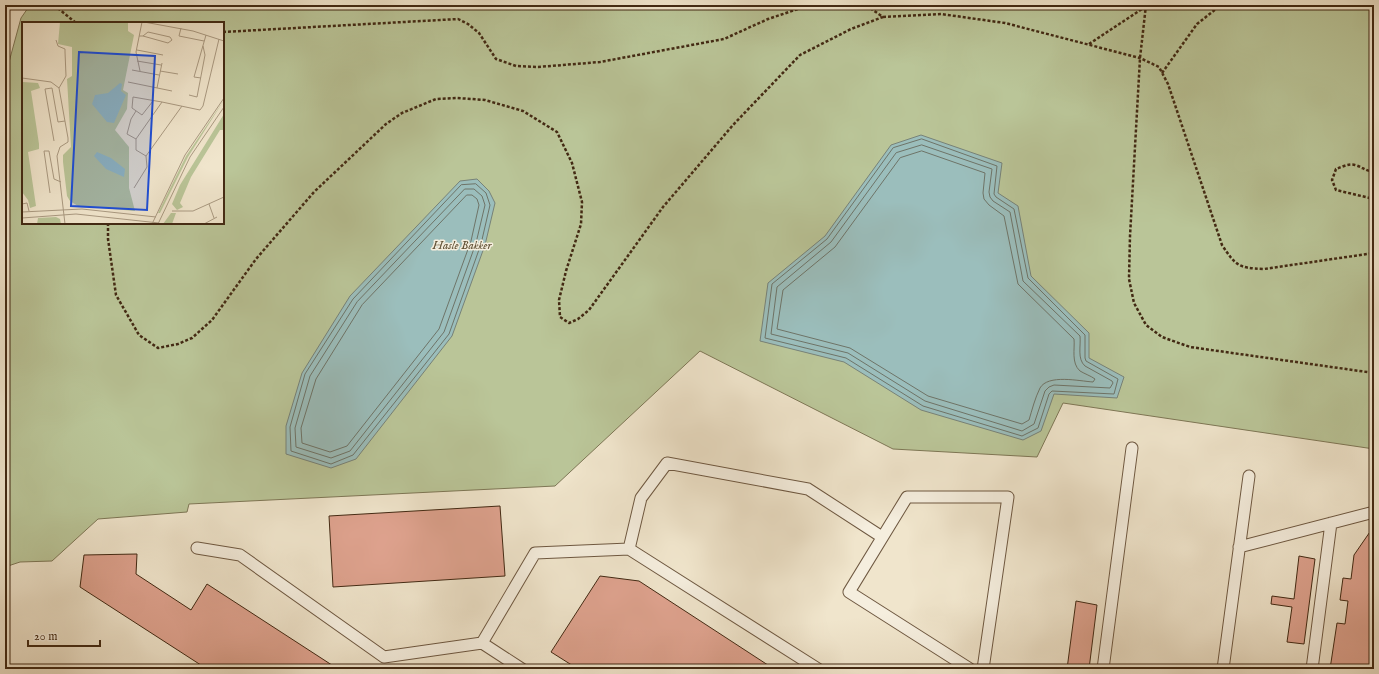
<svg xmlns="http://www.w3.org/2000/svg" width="1379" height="674" viewBox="0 0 1379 674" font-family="'IM FELL English',serif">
	<rect width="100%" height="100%" fill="#f0e5cc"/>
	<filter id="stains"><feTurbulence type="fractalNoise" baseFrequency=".005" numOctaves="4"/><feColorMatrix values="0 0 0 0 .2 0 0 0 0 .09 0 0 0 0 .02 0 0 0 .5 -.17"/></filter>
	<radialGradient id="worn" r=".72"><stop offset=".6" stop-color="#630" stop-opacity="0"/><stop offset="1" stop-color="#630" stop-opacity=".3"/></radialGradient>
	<path fill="#bac598" stroke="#7e7756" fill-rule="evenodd" d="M 30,5 L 1374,5 L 1374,449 L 1063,403 L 1037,457 L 893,449 L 700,351 L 555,486 L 189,504 L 187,512 L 98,519 L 52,561 L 20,562 L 5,567 L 5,233 L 9,62 L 21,18 ZM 23,23 L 223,23 L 223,223 L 23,223 Z"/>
	<path fill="#9bbebc" stroke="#778278" d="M 921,135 L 1002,163 L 998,193 L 1018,206 L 1031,276 L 1089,333 L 1089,358 L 1124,377 L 1117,398 L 1054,394 L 1041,431 L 1023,440 L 921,410 L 844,362 L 760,341 L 768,283 L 825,236 L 891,145 Z
		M 477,179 L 489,191 L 495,203 L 485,245 L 452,336 L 356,459 L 331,468 L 286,454 L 286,426 L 302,373 L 350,296 L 460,181 Z"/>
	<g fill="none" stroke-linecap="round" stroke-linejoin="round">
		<path stroke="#6e7468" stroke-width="1" d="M 922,139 L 997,166 L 994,194 L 996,197 L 1014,209 L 1028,278 L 1085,335 L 1085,358 L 1086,361 L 1118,379 L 1114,394 L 1052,391 L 1049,394 L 1038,428 L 1022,436 L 923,406 L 846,358 L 765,338 L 772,284 L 827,239 L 893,148 Z
			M 922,145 L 992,169 L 989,192 L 990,197 L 993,201 L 1010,212 L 1023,281 L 1080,336 C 1081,346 1077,359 1085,366 L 1112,381 L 1113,383 L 1110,388 L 1054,385 L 1049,387 L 1045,391 L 1034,424 L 1022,431 L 925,401 L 848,353 L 771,334 L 777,287 L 831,242 L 896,153 Z
			M 922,151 L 985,173 L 983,193 L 984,199 L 989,205 L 1004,216 L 1018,284 L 1074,339 C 1075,349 1071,363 1080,371 C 1085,374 1091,376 1095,379 L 1093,382 C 1079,381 1048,374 1040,388 C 1035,398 1032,410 1029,420 L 1022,424 L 928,396 L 850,348 L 777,329 L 783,290 L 835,247 L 900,158 Z
			M 476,184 L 486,193 L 490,205 L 481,244 L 449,334 L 353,455 L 331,464 L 291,451 L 290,427 L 305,374 L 353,299 L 461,185 Z
			M 465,189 L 474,189 L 482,196 L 485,205 L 476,243 L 444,332 L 350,451 L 331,458 L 296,447 L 295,428 L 310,376 L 357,302 Z
			M 467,195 L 472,195 L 477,199 L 479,205 L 471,241 L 439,329 L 347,446 L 330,452 L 302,443 L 301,428 L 316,379 L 362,305 Z"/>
	</g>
	<path fill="#dea28e" stroke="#422913" d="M 500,506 L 505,576 L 333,587 L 329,516 Z
		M 1374,526 L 1374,669 L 1330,669 L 1337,623 L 1345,624 L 1348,601 L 1340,600 L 1343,578 L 1351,579 L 1354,555 Z
		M 137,554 L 136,574 L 191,610 L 207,584 L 338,669 L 207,669 L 80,587 L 84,555 Z
		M 1299,556 L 1315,559 L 1304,644 L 1287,642 L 1292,607 L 1271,604 L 1272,596 L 1294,599 Z
		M 600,576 L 639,581 L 774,669 L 578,669 L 551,652 Z
		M 1076,601 L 1097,605 L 1089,669 L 1067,669 Z"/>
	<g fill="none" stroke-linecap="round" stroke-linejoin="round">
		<g stroke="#6e5841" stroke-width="13">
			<path id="lane" d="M 1239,547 L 1374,512
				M 197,548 L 240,555 L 384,657 L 482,643
				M 629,549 L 641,498 L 667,463 L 808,489 L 882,537
				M 522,669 L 482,643 L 535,553 L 629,549 L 818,669
				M 970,669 L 849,592 L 907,497 L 1008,497 L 983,669
				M 1103,669 L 1132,448
				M 1223,669 L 1249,476
				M 1312,669 L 1331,523"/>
		</g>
		<path stroke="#422913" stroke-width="2.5" stroke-dasharray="3 2" stroke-linecap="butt" d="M 54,5 L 76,23
			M 1146,5 L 1140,58 L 1130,236 L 1129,279 L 1134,303 L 1146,325 L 1162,337 L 1190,347 L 1374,373
			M 883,17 L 941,14 L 1005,23 L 1140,58 L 1159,67 L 1168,84 L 1222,245 C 1236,266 1238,268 1264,269 L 1374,253
			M 223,32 L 458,19 L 468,24 L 479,33 L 496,59 L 516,66 L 538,67 L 600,62 L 724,39 L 768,19 L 810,5
			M 1089,44 L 1145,7
			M 1162,73 L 1197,24 L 1221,5
			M 1374,172 C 1366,171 1362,167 1355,165 C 1349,163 1342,167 1336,169 L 1332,180 L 1336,190 L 1374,199
			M 108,223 L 108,239 L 116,295 L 139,335 L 158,348 L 178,344 L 192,338 L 212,320 L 256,259 L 314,192 L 386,124 L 402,113 L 436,99 L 457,98 L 485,100 L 523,111 L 557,132 L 572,163 L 582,202 L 581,224 L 566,271 L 559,300 L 560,317 L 569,323 L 578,319 L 589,310 L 663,207 L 733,125 L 800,55 L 851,29 L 883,17 L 870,8 L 853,5"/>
		<use href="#lane" stroke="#f5eede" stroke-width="11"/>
	</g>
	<g text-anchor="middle" stroke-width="3" stroke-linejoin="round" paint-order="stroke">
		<g font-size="12" font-style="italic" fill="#605034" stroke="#f5eede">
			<text x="462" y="249">Hasle Bakker</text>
		</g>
	</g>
	<g transform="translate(22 22)">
		<rect width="202" height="202" fill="#f0e5cc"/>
		<path d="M 38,0 L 106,0 L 106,9 L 112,13 L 101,68 L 106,71 L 105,87 L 93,108 L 107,125 L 107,166 L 113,189 L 56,184 L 48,179 L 45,174 L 41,140 L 41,133 L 49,125 L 45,57 L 50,54 L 50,25 L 36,22 ZM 1,60 L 16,61 L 18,66 L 9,69 L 17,122 L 17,127 L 6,130 L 14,184 L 8,186 L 6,178 L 0,170 ZM 202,78 L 166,135 L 138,191 L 136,191 L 164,134 ZM 202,92 L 202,108 L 198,108 L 169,155 L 158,181 L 161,185 L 155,188 L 150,182 L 158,163 ZM 149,191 L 154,191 L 150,202 L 141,202 ZM 34,195 L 38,197 L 39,202 L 15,202 L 16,196 Z" fill="#bac598"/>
		<path d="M 98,61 L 100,62 L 99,69 L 104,73 L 92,101 L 85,100 L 70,82 L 73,73 L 86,71 ZM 75,130 L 89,136 L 103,147 L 102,155 L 84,147 L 72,134 Z" fill="#9bbebc"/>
		<path fill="none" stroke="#aa9a82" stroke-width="1" d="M 122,0 L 171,9 L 202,19M 159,6 L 157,14 L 182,19M 117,14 L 121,14 L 126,10 L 148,15 L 150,18 L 146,21 L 121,14M 34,18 L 36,24 L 43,27 L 43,30 L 44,54 L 37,66M 115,28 L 141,33M 115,39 L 139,43M 110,48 L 137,53M 118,49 L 114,30 L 120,0M 138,49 L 156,52M 0,56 L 29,60 L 37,66 L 46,116 L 46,120 L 38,125 L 35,134 L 43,202M 179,56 L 172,55 L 184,13M 106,60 L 150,69M 135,66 L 140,41M 167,73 L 175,75 L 183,33 L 181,24M 131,79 L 120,93 L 110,86 L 111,75 L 140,80M 160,84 L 124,134 L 114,128 L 114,117 L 140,80 L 178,88 L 181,84 L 197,17M 114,117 L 105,112 L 109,97 L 114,89M 32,119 L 23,67 L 30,66 L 36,100 L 43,99M 112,166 L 125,145 L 124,134M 28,171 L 22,129 L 27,129 L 32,157 L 39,160M 0,182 L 5,181 L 7,189M 187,182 L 192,196M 150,189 L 171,189 L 202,175M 0,190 L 60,187 L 134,195M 0,196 L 54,192 L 137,201M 130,202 L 163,133 L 202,76M 136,202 L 168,135 L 202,85M 182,202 L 195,195"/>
		<path fill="#1d4ed8" fill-opacity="0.15" stroke="#1d4ed8" stroke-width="2" d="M 57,30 L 133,34 L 125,188 L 49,184 Z"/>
		<rect width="202" height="202" fill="none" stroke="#422913" stroke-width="2"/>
	</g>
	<rect width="1379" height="674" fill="none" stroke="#f0e5cc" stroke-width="20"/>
	<rect x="6" y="6" width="1367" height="662" fill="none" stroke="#422913" stroke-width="2"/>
	<rect x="10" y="10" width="1359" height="654" fill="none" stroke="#422913"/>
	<path d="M28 640v6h72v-6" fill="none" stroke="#422913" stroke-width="2"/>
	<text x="34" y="640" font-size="12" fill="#422913" stroke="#f5eede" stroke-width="3" paint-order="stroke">20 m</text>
	<rect width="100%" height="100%" filter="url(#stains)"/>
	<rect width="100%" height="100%" fill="url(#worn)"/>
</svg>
